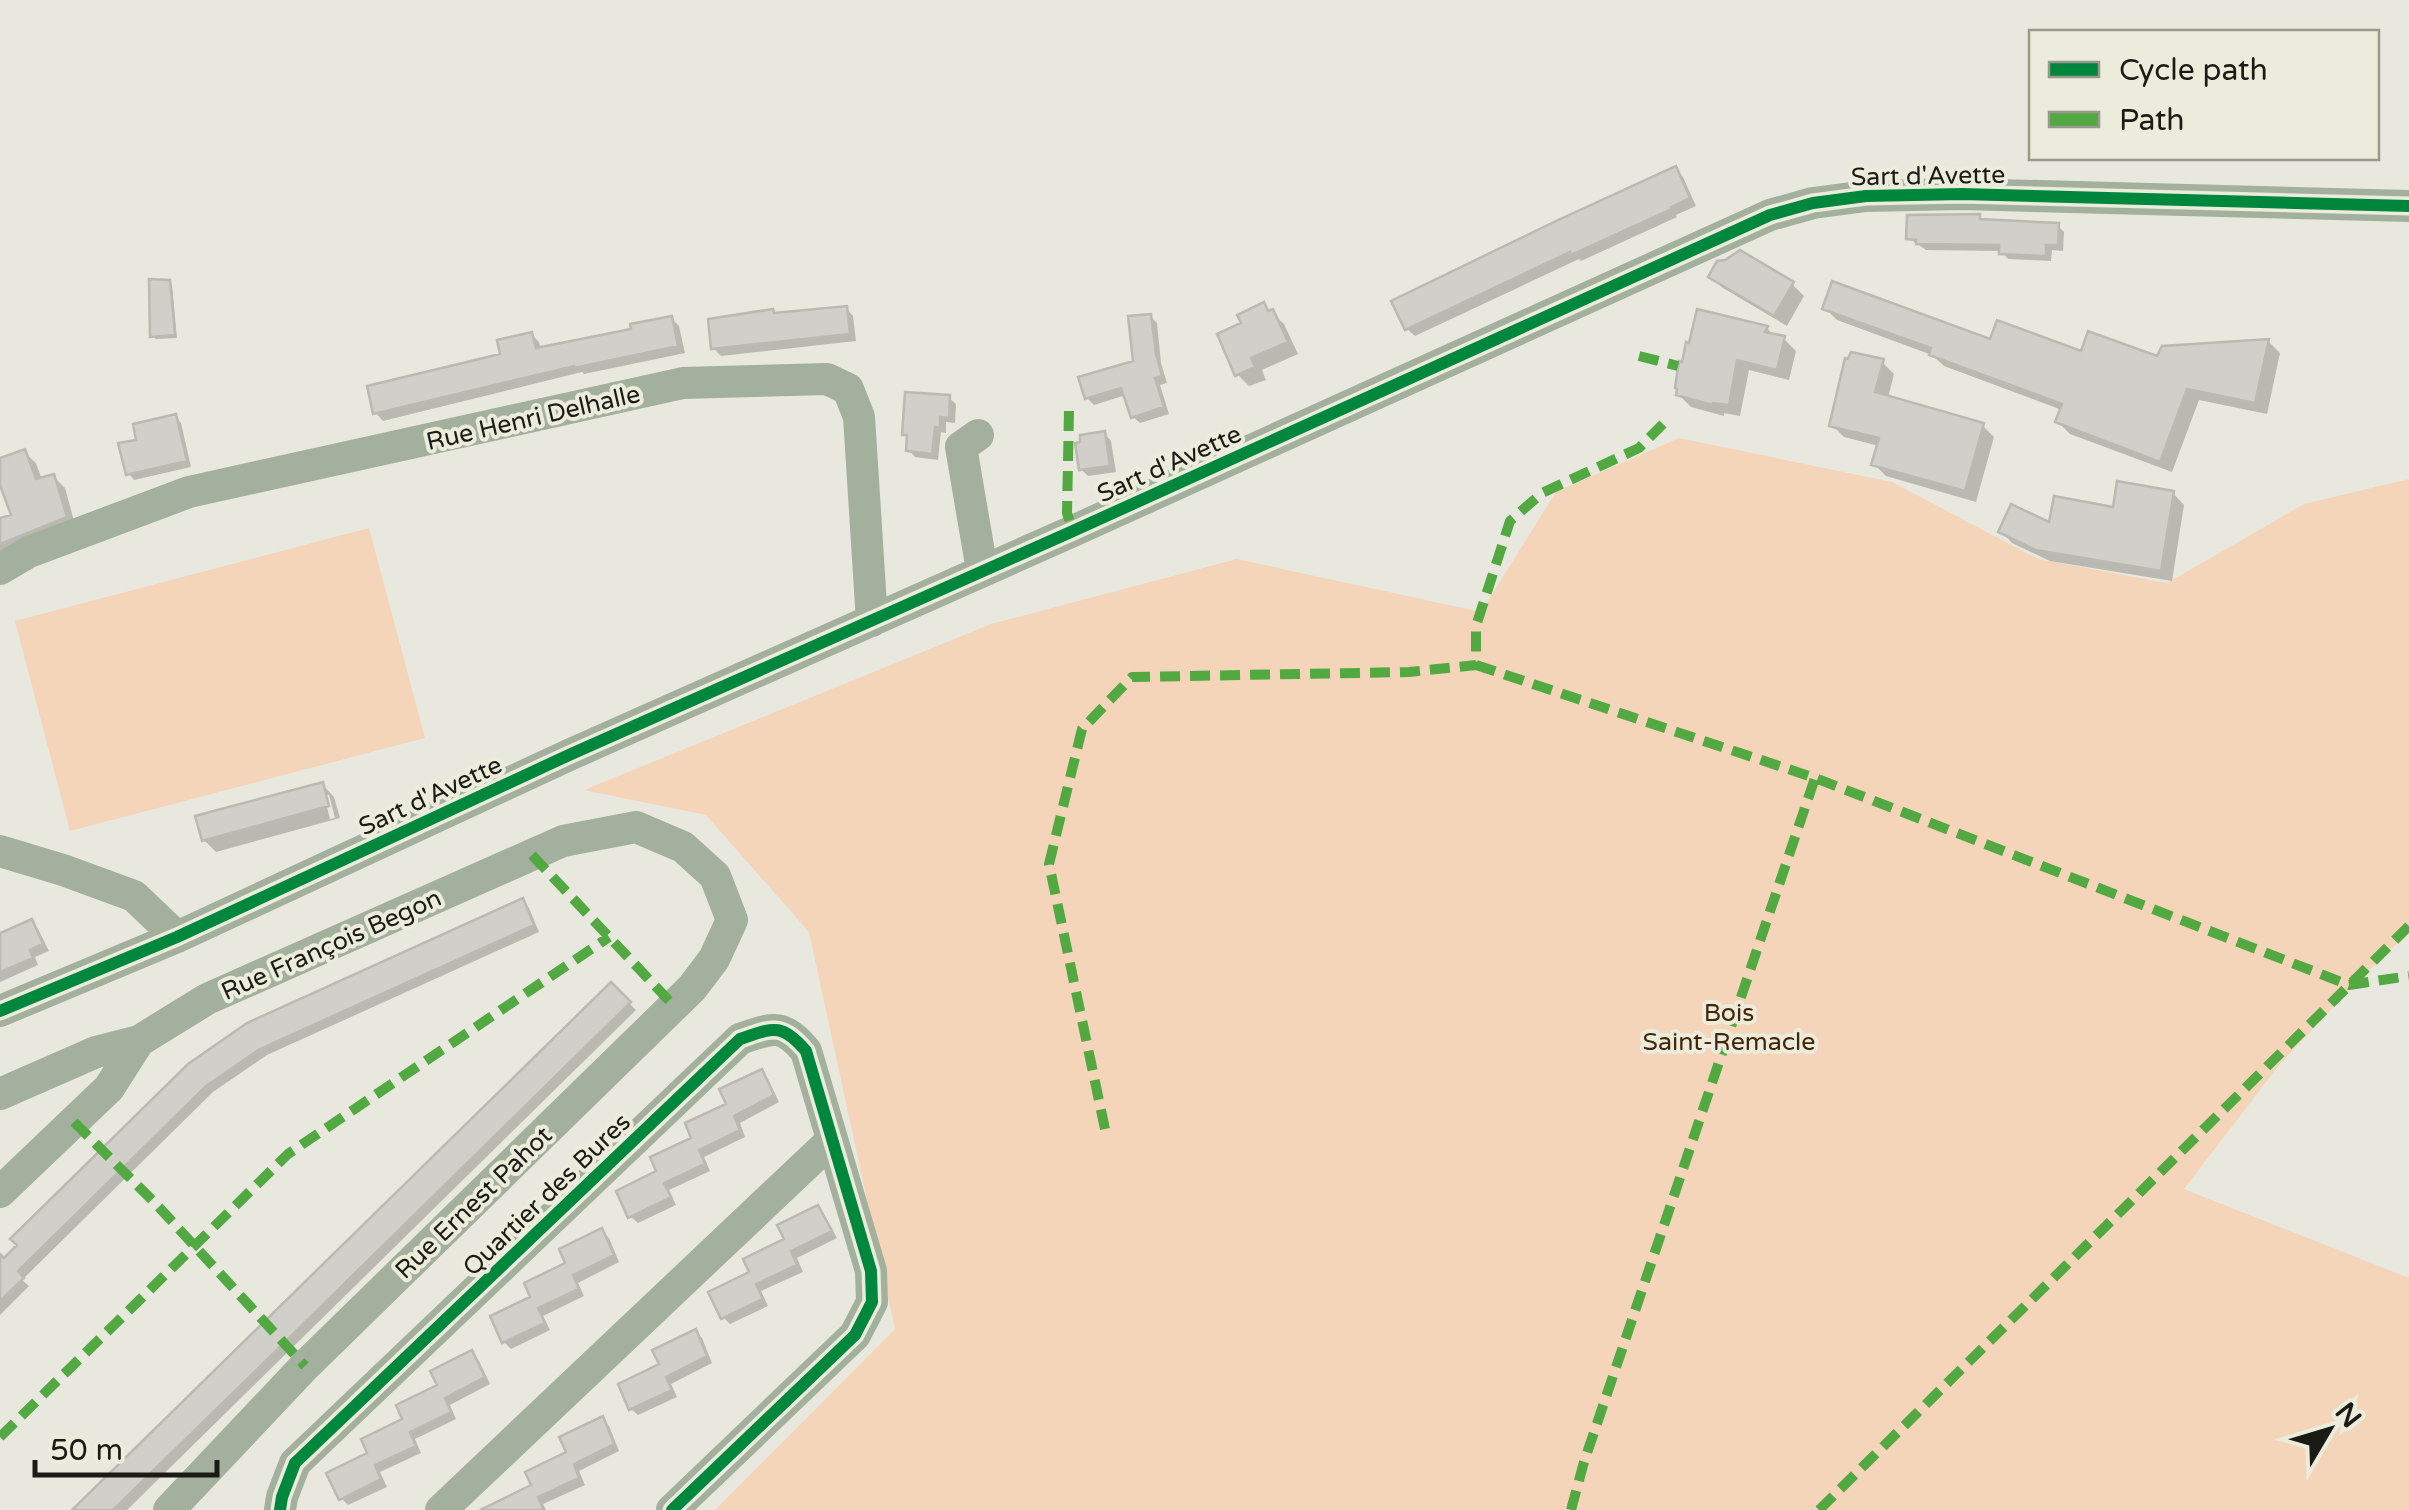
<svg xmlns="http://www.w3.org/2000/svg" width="2409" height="1510" viewBox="0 0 2409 1510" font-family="'Varela Round',sans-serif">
	<rect width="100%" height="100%" fill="#e8e8df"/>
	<path fill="#f4d5b9" d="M 1679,438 L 1892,482 L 2038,559 L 2167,583 L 2304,504 L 2409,479 L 2409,932 L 2355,984 L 2280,1064 L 2184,1189 L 2409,1278 L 2409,1510 L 715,1510 L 895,1329 L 809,932 L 706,815 L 584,790 L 991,624 L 1237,559 L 1481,612 L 1556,492 Z
		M 369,528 L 425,738 L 70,831 L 15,621 Z"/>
	<path fill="#0003" fill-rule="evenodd" d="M 1675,169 L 1683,177 L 1696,206 L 1676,215 L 1677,217 L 1581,261 L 1579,259 L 1415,336 L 1407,329 Z
		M 1979,217 L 1984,222 L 2058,226 L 2064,232 L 2063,251 L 2052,250 L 2051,261 L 2008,259 L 2002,251 L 1926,250 L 1909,238 Z
		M 1711,276 L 1792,284 L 1804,296 L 1787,326 L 1723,288 Z
		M 169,282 L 172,285 L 177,338 L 156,339 L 153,336 Z
		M 1263,305 L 1284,324 L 1298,354 L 1262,370 L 1266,380 L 1249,386 L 1237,374 L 1244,325 Z
		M 846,308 L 853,316 L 856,341 L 721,356 L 713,348 L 776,316 Z
		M 1825,308 L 1991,342 L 2082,354 L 2158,359 L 2268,341 L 2280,353 L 2267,414 L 2199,400 L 2172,472 L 2070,434 L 2058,422 L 2062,410 L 1944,366 L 1932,355 L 1837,320 Z
		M 1699,312 L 1767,328 L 1775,337 L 1784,339 L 1796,351 L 1789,380 L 1749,370 L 1740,416 L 1724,413 L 1724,416 L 1691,407 L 1679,395 Z
		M 1150,316 L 1157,323 L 1161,363 L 1167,383 L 1160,385 L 1169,414 L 1140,423 L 1133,417 L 1126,395 L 1094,405 L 1087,398 L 1135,363 Z
		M 671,318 L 679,326 L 685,353 L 584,374 L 582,372 L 383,421 L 376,413 L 503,355 L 532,335 L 539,342 L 541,350 L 634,331 Z
		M 1882,362 L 1894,374 L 1888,398 L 1982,425 L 1994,437 L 1976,502 L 1886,476 L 1874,464 L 1879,446 L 1844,437 L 1832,425 Z
		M 949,398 L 956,404 L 955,423 L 946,422 L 946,433 L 941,432 L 938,460 L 915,457 L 909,450 L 909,439 L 904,434 Z
		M 176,417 L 181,423 L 191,467 L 134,480 L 129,474 L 139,442 Z
		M 1105,434 L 1111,441 L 1116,472 L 1088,476 L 1081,469 Z
		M 24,452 L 36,463 L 42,480 L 54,477 L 65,488 L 76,528 L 0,562 L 0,521 L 14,516 L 0,478 L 0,460 Z
		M 2173,493 L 2184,505 L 2172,581 L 2050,561 L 2012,543 L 2001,531 L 2051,526 Z
		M 322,784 L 334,797 L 340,818 L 216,852 L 204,840 ZM 324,795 L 329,795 L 335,818 L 330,819 Z
		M 522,901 L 529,908 L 539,932 L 267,1055 L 213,1092 L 22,1280 L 29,1286 L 0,1315 L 0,1265 L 189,1066 Z
		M 32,922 L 38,929 L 49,951 L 35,957 L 38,965 L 0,982 L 0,936 Z
		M 611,985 L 636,1010 L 127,1510 L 109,1510 Z
		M 761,1072 L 768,1079 L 779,1102 L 740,1123 L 745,1137 L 704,1157 L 710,1171 L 669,1190 L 676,1205 L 638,1223 L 630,1216 L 660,1172 Z
		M 818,1208 L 824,1215 L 837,1238 L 797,1258 L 803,1272 L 761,1291 L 768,1306 L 730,1324 L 723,1317 L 752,1274 Z
		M 602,1231 L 609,1238 L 619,1262 L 578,1283 L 584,1296 L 543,1316 L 550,1330 L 511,1349 L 504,1342 L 493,1318 L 534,1298 Z
		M 695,1332 L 702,1338 L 712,1363 L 671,1384 L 677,1397 L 638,1415 L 631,1409 L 662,1365 Z
		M 472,1354 L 479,1361 L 490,1384 L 450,1405 L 456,1419 L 415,1439 L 421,1453 L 380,1472 L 387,1487 L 348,1505 L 341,1498 L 371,1454 Z
		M 602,1419 L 609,1426 L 619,1451 L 579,1471 L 585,1485 L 543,1504 L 546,1510 L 495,1510 L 534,1486 Z"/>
	<path fill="#d1cfc9" stroke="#bbb9b2" stroke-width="2.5" d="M 1676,166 L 1690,198 L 1671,207 L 1672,209 L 1571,255 L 1570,252 L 1405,330 L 1391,301 L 1556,221 Z
		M 1980,214 L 1980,219 L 2059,223 L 2058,245 L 2046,245 L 2046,256 L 1999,254 L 1999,245 L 1916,244 L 1916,240 L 1906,239 L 1907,215 Z
		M 1740,250 L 1794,282 L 1774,316 L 1708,277 L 1717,261 L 1725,260 Z
		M 149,279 L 170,280 L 175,335 L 150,337 Z
		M 1832,281 L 1990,339 L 1997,320 L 2081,351 L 2088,331 L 2157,356 L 2162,346 L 2269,339 L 2255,403 L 2187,389 L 2160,462 L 2055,422 L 2062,404 L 1929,355 L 1931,348 L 1822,309 Z
		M 1264,302 L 1268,311 L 1273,309 L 1288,342 L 1251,358 L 1255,367 L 1235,376 L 1217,334 L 1241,323 L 1237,315 Z
		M 847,306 L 850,334 L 711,349 L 708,319 L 773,309 L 774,313 Z
		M 1697,309 L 1768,326 L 1765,332 L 1785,336 L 1777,370 L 1737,360 L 1729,405 L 1713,403 L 1712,405 L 1676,395 L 1677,389 L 1675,388 L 1679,361 L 1682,362 L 1686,342 L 1689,343 Z
		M 1151,314 L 1156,354 L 1162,376 L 1155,378 L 1164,407 L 1131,418 L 1121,388 L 1085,399 L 1078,377 L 1133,361 L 1128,316 Z
		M 672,316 L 678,346 L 574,368 L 574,366 L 373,414 L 367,386 L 500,354 L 497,340 L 532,332 L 536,348 L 631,329 L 630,324 Z
		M 1851,352 L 1884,359 L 1875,392 L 1984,423 L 1965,491 L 1871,465 L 1879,438 L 1829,426 L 1845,358 L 1848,359 Z
		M 905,392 L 950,395 L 949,418 L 940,417 L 940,428 L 935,427 L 932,454 L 906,451 L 907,435 L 902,435 Z
		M 176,414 L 187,461 L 126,475 L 118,443 L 136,440 L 133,424 Z
		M 1105,431 L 1110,466 L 1079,470 L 1075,443 L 1080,442 L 1080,435 Z
		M 25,449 L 36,479 L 54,474 L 67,517 L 0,544 L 0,518 L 11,515 L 0,485 L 0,458 Z
		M 2117,481 L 2174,491 L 2161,571 L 2036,550 L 1998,532 L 2011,504 L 2049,522 L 2054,496 L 2113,507 Z
		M 323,782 L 329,806 L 202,841 L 195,816 Z
		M 523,898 L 534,925 L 260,1049 L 206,1086 L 18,1271 L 24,1278 L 0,1301 L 0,1254 L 4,1258 L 17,1245 L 10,1239 L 188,1064 L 247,1023 Z
		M 32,919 L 43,944 L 30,950 L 33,958 L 0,972 L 0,933 Z
		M 611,982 L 631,1002 L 238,1388 L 113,1510 L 72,1510 Z
		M 762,1069 L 774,1095 L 734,1116 L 740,1130 L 699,1150 L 705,1164 L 664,1183 L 671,1197 L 628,1218 L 616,1191 L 656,1171 L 650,1157 L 691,1138 L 685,1123 L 726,1104 L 719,1089 Z
		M 818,1205 L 832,1231 L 791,1251 L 797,1265 L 756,1284 L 763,1299 L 721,1319 L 708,1292 L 749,1272 L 743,1259 L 784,1239 L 777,1225 Z
		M 602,1228 L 614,1255 L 573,1275 L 579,1289 L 538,1308 L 545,1323 L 502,1343 L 490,1316 L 530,1297 L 524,1283 L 565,1263 L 559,1249 Z
		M 696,1329 L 707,1356 L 666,1377 L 672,1390 L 629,1410 L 618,1384 L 659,1364 L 652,1350 Z
		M 472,1350 L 485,1377 L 445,1398 L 451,1412 L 410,1432 L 416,1446 L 375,1465 L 381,1479 L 339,1500 L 326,1473 L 367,1453 L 361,1439 L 402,1419 L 396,1405 L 437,1385 L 430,1371 Z
		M 603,1416 L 614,1444 L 574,1464 L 579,1478 L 538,1497 L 544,1510 L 480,1510 L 531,1485 L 525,1472 L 566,1452 L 559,1437 Z"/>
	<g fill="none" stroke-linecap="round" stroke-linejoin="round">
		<path stroke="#a4b09e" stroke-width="32" d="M 978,435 L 961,447 L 982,570
			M 0,569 L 29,552 L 189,492 L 683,383 L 827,379 L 848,389 L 859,417 L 872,621
			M 0,851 L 63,870 L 134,896 L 177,937
			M 0,1011 L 177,937 L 569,755 L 1073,531 L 1770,215 L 1813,203 L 1866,196 L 1962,194 L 2409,206
			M 0,1094 L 96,1052 L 139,1041
			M 0,1192 L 109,1088 L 139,1041 L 207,999 L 563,841 L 636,827 L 683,847 L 715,876 L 732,920 L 714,959 L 692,988 L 305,1366 L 169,1510
			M 280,1510 L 282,1497 L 295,1463 L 740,1039 C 773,1028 781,1022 806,1051 L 871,1271 L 872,1302 L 855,1335 L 672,1510
			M 441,1510 L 832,1140"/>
		<path stroke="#52a942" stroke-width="10" stroke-dasharray="20 10" stroke-linecap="butt" d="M 1639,356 L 1678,366
			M 1069,411 L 1067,513 L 1073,531
			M 1476,665 L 1815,778 L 2349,985 L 2409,976
			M 532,855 L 674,1006
			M 74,1122 L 155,1203 L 305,1366
			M 1105,1129 L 1049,864 L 1082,729 L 1132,677 L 1409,672 L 1476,665 L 1476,626 L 1510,521 L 1542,493 L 1639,448 L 1663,424
			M 0,1437 L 288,1154 L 609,937
			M 1571,1510 L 1584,1462 L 1815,778
			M 1819,1510 L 2409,926"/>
		<g stroke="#ebecdb" stroke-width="19">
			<path id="cycleway" d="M 0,1011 L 177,937 L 569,755 L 1073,531 L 1770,215 L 1813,203 L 1866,196 L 1962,194 L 2409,206
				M 280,1510 L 282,1497 L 295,1463 L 740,1039 C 773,1028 781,1022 806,1051 L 871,1271 L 872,1302 L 855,1335 L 672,1510"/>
		</g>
		<use href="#cycleway" stroke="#00873e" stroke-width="12"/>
	</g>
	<g text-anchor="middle" stroke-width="8" stroke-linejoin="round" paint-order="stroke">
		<g font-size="25" fill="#1b1b15" stroke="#ebecdb">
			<text transform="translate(1928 175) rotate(-1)" y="9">Sart d'Avette</text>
			<text transform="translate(533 417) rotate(-13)" y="9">Rue Henri Delhalle</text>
			<text transform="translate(1169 463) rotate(-24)" y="9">Sart d'Avette</text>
			<text transform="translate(430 795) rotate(-25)" y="9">Sart d'Avette</text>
			<text transform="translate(331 944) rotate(-24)" y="9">Rue François Begon</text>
			<text transform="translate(546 1194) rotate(-44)" y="9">Quartier des Bures</text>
			<text transform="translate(473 1202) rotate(-44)" y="9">Rue Ernest Pahot</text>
		</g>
		<g font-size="25" fill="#452508" stroke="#ebecdb">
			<text x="1729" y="1021">Bois<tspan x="1729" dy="29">Saint-Remacle</tspan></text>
		</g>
	</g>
	<rect x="2029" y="30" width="350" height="130" fill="#ebecdb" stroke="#98988c" stroke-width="2.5"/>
	<rect x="2049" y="62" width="50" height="15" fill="#00873e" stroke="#98988c" stroke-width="2.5"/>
	<text x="2119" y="80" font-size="30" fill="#1b1b15">Cycle path</text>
	<rect x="2049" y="112" width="50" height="15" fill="#52a942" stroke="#98988c" stroke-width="2.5"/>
	<text x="2119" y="130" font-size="30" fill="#1b1b15">Path</text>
	<g transform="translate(2329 1430) rotate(52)" stroke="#ebecdb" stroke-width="8" paint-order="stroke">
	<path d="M0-8L18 38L0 25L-18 38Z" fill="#1b1b15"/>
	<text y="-15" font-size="28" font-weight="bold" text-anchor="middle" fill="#1b1b15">N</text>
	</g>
	<path d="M35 1460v15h182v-15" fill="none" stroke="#1b1b15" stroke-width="5"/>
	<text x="50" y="1460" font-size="30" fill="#1b1b15" stroke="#ebecdb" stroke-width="8" paint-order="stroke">50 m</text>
</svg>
